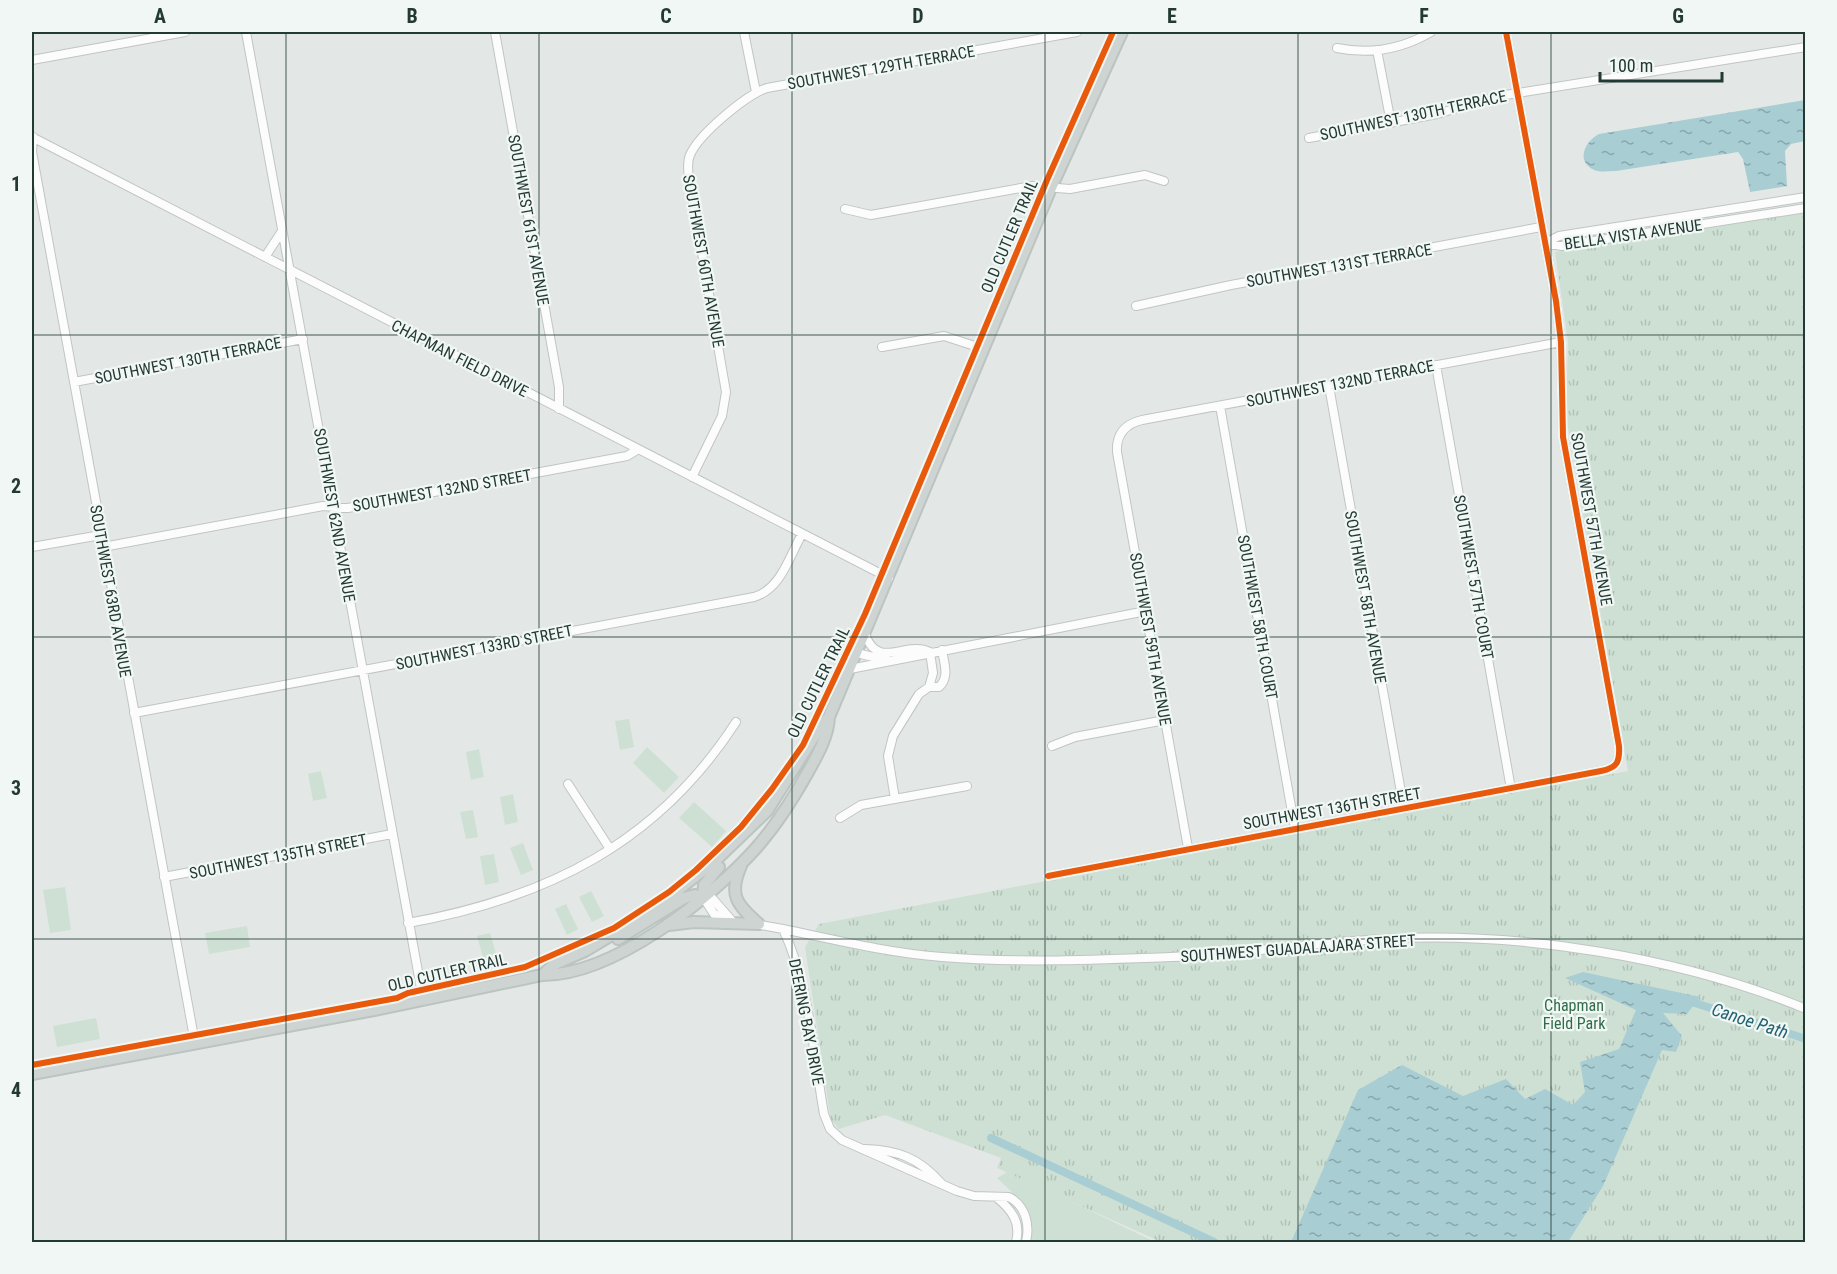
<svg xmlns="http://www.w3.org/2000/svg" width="1837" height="1274" viewBox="0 0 1837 1274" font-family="'Roboto Condensed',sans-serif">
	<defs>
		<pattern id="park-tufts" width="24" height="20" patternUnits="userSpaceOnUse" patternTransform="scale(1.5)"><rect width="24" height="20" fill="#cee0d3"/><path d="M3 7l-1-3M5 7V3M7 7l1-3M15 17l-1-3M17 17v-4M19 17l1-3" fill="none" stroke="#b1c1b6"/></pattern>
		<pattern id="water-ripples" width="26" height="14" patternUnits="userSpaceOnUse" patternTransform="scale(1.5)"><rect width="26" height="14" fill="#a8cdd3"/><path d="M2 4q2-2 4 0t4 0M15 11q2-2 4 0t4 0" fill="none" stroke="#88a7ac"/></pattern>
	</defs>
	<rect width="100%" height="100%" fill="#e3e8e6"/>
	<path fill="#cee0d3" d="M 629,719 L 634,747 L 620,750 L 615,721 Z
		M 647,747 L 679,777 L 664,793 L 633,763 Z
		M 479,749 L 484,777 L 471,780 L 466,752 Z
		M 321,771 L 327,798 L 313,801 L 308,774 Z
		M 513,794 L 518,822 L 505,825 L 500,797 Z
		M 694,802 L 726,831 L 712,847 L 679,818 Z
		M 473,810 L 478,837 L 466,839 L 460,812 Z
		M 523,843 L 533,870 L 521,875 L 510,848 Z
		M 494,854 L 499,882 L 485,885 L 480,856 Z
		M 65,887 L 71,930 L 50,933 L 43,890 Z
		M 591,891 L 604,916 L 592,922 L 579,897 Z
		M 566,904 L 578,929 L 567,935 L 555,909 Z
		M 247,926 L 250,947 L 209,954 L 205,933 Z
		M 490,933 L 498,960 L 485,964 L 477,936 Z
		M 96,1018 L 100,1039 L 57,1047 L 53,1026 Z
		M 1009,1171 L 1155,1242 L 1030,1242 C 1040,1215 1015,1195 997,1178 Z"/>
	<path fill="url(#park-tufts)" d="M 1805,212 L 1805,1242 L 1161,1242 L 997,1168 L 1001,1158 L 885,1115 L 839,1129 L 831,1120 L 829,1108 L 805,947 L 819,924 L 1628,771 L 1566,416 L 1568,342 L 1555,252 Z"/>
	<path fill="url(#water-ripples)" d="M 1805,100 L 1805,141 L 1791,144 L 1785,151 L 1787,186 L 1750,192 L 1743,159 L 1738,152 L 1616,171 C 1608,171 1599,173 1592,169 C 1575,159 1587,140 1599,134 Z
		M 1583,972 L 1700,997 L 1687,1014 L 1663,1013 L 1682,1036 L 1676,1052 L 1662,1050 L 1603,1186 L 1568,1242 L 1291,1242 L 1358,1090 L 1402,1065 L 1463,1096 L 1506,1079 L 1525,1099 L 1545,1089 L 1573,1105 L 1585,1092 L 1580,1062 L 1619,1049 L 1636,1010 L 1565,978 Z"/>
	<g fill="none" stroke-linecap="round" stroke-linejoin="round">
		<path stroke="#a8cdd3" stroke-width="8" d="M 1695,1003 L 1806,1039
			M 991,1138 L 1214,1242"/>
		<g stroke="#c0c5c3" stroke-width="10">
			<path id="minor" d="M 246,32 L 423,999
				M 495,32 L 559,387 L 559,409
				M 744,32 L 756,92
				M 1337,48 C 1371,55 1402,49 1431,32
				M 1377,50 L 1391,123
				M 32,60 L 185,32
				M 32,137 L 889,578
				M 33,137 L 32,152 L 195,1043
				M 1309,138 L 1437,114 L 1499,96 L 1806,47
				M 845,209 L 871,215 L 1032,186 L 1070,189 L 1145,175 L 1164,181
				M 1545,243 L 1559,236 L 1806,197
				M 1545,243 L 1562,246 L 1806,208
				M 265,257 L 282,231
				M 1136,306 L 1231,285 L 1541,227
				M 882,347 L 944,336 L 984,349
				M 1436,365 L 1511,789
				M 74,382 L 303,339
				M 1329,386 L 1404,809
				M 1220,406 L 1295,829
				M 692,477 L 722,416 L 726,392 L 689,178 C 688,171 687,162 690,155 C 699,134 746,95 767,88 L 1077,32
				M 32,547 L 101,535
				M 103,547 L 323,506 L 348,508 L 627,456 L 637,450
				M 865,634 C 878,671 905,640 930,652
				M 857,653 L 873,657 L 886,655
				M 850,669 L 1146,611
				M 929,687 L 933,673 L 930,652
				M 134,713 L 754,597 C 781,589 789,557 802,534
				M 1052,746 L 1075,737 L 1165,720
				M 568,784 L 610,849
				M 895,799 L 888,756 L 893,736 L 919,694 L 929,687 L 939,687 C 950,677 944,663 942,650
				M 840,818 L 861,805 L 967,786
				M 1188,848 L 1117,452 C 1116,434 1125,424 1142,420 L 1561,342
				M 1048,876 L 1601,771 C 1617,768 1620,762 1619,746 L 1563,437 L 1561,342 L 1556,301 L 1506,32
				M 164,877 L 392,834
				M 728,920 L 714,914 L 703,897 L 712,898 L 733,922
				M 408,923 C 547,898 658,843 736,722
				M 755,924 L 783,929 C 810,987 813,1052 824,1114 L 830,1129 L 842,1140 L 957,1191 L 974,1196 L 1009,1197 C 1026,1206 1030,1225 1026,1242
				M 783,929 C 836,940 889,953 942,957 C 1016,963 1096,960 1171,957 C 1242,954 1312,943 1383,939 C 1518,931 1680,957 1806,1009
				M 865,1149 C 898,1150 919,1158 941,1183
				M 996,1197 C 1012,1210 1021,1222 1016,1242"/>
		</g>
		<g stroke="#bcc4c2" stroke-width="14">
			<path id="major" d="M 741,866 C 728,895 737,905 759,924
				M 703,897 L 704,885 L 719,867
				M 669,925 L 694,922 L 759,924
				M 618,939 L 684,898 L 695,895 L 703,897
				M 542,975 L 555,964 L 585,951 L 650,912 L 716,860 L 767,811 L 820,727 L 829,717
				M 32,1074 L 374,1010 L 542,975 C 612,976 712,898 757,847 C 777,824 793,799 808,772 C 818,754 828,737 829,717 L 1051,188 L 1122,32"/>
		</g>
		<use href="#minor" stroke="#fbfcfb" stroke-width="8"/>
		<use href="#major" stroke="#ced4d2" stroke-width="10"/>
		<g stroke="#f1f7f4" stroke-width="10">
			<path id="cycleway" d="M 1048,876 L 1601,771 C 1617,768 1620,762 1619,746 L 1563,437 L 1561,342 L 1556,301 L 1506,32
				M 32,1065 L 397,998 L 408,993 L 525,967 L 614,928 L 669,892 L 696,870 L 741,827 L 772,789 L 803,745 L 865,614 L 1047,180 L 1113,32"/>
		</g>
		<use href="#cycleway" stroke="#e8590c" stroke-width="6"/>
	</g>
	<path fill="none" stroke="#233934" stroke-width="1.5" stroke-opacity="0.55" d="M 286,32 L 286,1242M 539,32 L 539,1242M 792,32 L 792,1242M 1045,32 L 1045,1242M 1298,32 L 1298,1242M 1551,32 L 1551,1242M 32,335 L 1806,335M 32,637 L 1806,637M 32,939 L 1806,939"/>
	<g text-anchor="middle" stroke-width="4.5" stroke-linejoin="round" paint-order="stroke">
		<g font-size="16" fill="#233934" stroke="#f1f7f4">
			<text transform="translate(881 67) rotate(-10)" y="6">SOUTHWEST 129TH TERRACE</text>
			<text transform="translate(1413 115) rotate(-12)" y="6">SOUTHWEST 130TH TERRACE</text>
			<text transform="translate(529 220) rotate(80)" y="6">SOUTHWEST 61ST AVENUE</text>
			<text transform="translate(1633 234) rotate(-8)" y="6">BELLA VISTA AVENUE</text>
			<text transform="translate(1009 236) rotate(-67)" y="6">OLD CUTLER TRAIL</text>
			<text transform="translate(704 261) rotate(80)" y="6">SOUTHWEST 60TH AVENUE</text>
			<text transform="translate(1339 265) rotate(-10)" y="6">SOUTHWEST 131ST TERRACE</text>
			<text transform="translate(460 358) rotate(27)" y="6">CHAPMAN FIELD DRIVE</text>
			<text transform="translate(188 360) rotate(-11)" y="6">SOUTHWEST 130TH TERRACE</text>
			<text transform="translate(1340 383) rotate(-11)" y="6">SOUTHWEST 132ND TERRACE</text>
			<text transform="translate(442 490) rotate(-10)" y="6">SOUTHWEST 132ND STREET</text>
			<text transform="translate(335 515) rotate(80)" y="6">SOUTHWEST 62ND AVENUE</text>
			<text transform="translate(1592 519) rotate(80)" y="6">SOUTHWEST 57TH AVENUE</text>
			<text transform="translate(1474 577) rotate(80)" y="6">SOUTHWEST 57TH COURT</text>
			<text transform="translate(111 591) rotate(80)" y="6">SOUTHWEST 63RD AVENUE</text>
			<text transform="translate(1366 597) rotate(80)" y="6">SOUTHWEST 58TH AVENUE</text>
			<text transform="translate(1258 617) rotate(80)" y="6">SOUTHWEST 58TH COURT</text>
			<text transform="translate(1151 639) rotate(80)" y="6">SOUTHWEST 59TH AVENUE</text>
			<text transform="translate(484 647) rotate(-11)" y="6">SOUTHWEST 133RD STREET</text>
			<text transform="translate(818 682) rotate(-64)" y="6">OLD CUTLER TRAIL</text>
			<text transform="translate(1332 808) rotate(-10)" y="6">SOUTHWEST 136TH STREET</text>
			<text transform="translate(278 856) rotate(-11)" y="6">SOUTHWEST 135TH STREET</text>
			<text transform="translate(1298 948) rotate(-4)" y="6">SOUTHWEST GUADALAJARA STREET</text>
			<text transform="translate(447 972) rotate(-13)" y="6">OLD CUTLER TRAIL</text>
			<text transform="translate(807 1022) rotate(79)" y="6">DEERING BAY DRIVE</text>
		</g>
		<g font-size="16" fill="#316c49" stroke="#f1f7f4">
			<text x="1574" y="1011">Chapman<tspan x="1574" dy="18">Field Park</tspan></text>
		</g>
		<g font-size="18" font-style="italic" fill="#236270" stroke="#f1f7f4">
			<text transform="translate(1750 1021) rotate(18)" y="6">Canoe Path</text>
		</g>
	</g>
	<rect width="1837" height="1274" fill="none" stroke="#f1f7f4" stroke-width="66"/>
	<path d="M1600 72v9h122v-9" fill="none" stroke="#233934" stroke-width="3"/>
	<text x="1609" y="72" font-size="18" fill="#233934" stroke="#f1f7f4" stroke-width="4.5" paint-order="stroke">100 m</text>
	<rect x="33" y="33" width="1771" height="1208" fill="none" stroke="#233934" stroke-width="2"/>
	<g font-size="20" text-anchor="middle" font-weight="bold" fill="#233934">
		<text x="160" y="23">A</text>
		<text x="412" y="23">B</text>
		<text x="666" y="23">C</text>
		<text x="918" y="23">D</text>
		<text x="1172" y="23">E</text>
		<text x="1424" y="23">F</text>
		<text x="1678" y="23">G</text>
		<text x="16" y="191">1</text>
		<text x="16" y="493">2</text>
		<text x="16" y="795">3</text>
		<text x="16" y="1097">4</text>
	</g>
</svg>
